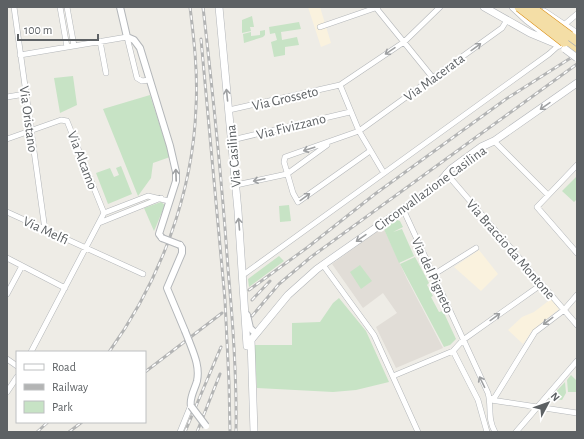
<svg xmlns="http://www.w3.org/2000/svg" width="584" height="439" viewBox="0 0 584 439" font-family="'Alegreya Sans',sans-serif">
	<rect width="100%" height="100%" fill="#eeece6"/>
	<path fill="#faf2de" d="M 308,7 L 320,7 L 331,43 L 321,47 Z
		M 479,250 L 498,274 L 481,291 L 454,267 Z
		M 551,299 L 559,309 L 532,331 L 523,344 L 508,330 L 522,317 L 534,312 Z"/>
	<path fill="#e1ddd7" d="M 383,227 L 407,279 L 443,348 L 396,368 L 376,327 L 397,313 L 383,293 L 363,308 L 332,264 Z"/>
	<path fill="#c7e3c5" d="M 252,16 L 254,27 L 250,27 L 251,31 L 242,33 L 242,20 Z
		M 299,22 L 301,29 L 281,32 L 282,40 L 297,37 L 299,45 L 285,47 L 285,55 L 274,57 L 271,42 L 277,40 L 275,33 L 270,34 L 269,27 Z
		M 265,30 L 265,35 L 263,37 L 244,43 L 243,34 L 251,32 L 251,36 L 260,35 L 260,31 Z
		M 73,76 L 77,105 L 60,113 L 54,78 Z
		M 150,95 L 170,157 L 153,163 L 151,178 L 138,196 L 103,109 Z
		M 121,166 L 132,194 L 108,204 L 96,173 L 110,168 L 114,177 L 119,175 L 116,168 Z
		M 577,176 L 577,199 L 574,202 L 562,191 Z
		M 161,202 L 165,205 L 154,231 L 144,208 Z
		M 289,205 L 291,221 L 280,222 L 279,206 Z
		M 397,220 L 400,221 L 403,227 L 393,232 L 402,229 L 414,256 L 399,263 L 383,227 Z
		M 279,256 L 284,261 L 249,287 L 248,279 Z
		M 415,257 L 429,283 L 427,285 L 433,296 L 431,297 L 439,312 L 443,311 L 456,339 L 450,345 L 444,347 L 400,264 Z
		M 360,265 L 372,281 L 361,289 L 350,272 Z
		M 339,298 L 366,331 L 389,382 L 356,390 L 333,392 L 257,388 L 254,345 L 292,345 L 292,323 L 320,322 L 333,303 Z
		M 571,375 L 577,381 L 577,392 L 568,392 L 567,380 Z
		M 565,382 L 566,393 L 562,400 L 549,399 Z"/>
	<g fill="none" stroke-linecap="round" stroke-linejoin="round">
		<g stroke="#b3b6b9" stroke-width="6">
			<path id="minor" d="M 14,7 L 45,230
				M 60,7 L 67,47
				M 67,7 L 74,46
				M 377,9 L 433,78
				M 564,25 L 577,14
				M 320,27 L 378,7
				M 100,41 L 106,73
				M 20,55 L 127,37 L 137,78 L 142,81 L 149,80
				M 340,85 L 359,131 L 382,170
				M 7,97 L 25,94
				M 229,110 L 340,85 L 404,42 L 440,7
				M 7,139 L 61,120 L 67,121 L 104,213
				M 232,140 L 350,112
				M 494,141 L 548,195
				M 370,151 L 298,202 L 293,193 L 284,162 L 285,157 L 359,131 L 502,28 L 507,20
				M 577,165 L 537,207 L 577,253
				M 446,173 L 577,325
				M 236,185 L 287,174 L 327,145
				M 403,209 L 488,393 C 492,407 487,418 495,432
				M 7,212 L 143,274
				M 99,223 L 161,198
				M 7,258 L 65,288
				M 323,265 L 374,335 L 418,432
				M 243,275 L 549,54 L 559,45
				M 433,275 L 476,248
				M 7,294 L 22,266
				M 453,351 L 478,400 L 487,432
				M 31,352 L 104,213 L 148,196 L 169,201
				M 7,359 L 17,366
				M 393,376 L 453,351 L 463,340 L 542,284
				M 7,392 L 17,377
				M 490,400 L 495,397 L 535,332 L 564,310 L 577,295
				M 491,400 L 577,413
				M 180,432 L 191,405
				M 516,432 L 577,361"/>
		</g>
		<g stroke="#b3b6b9" stroke-width="8">
			<path id="tertiary" d="M 120,7 L 127,37 L 134,40 L 140,48 L 170,146 L 176,172 L 176,181 L 159,234 L 162,238
				M 180,245 L 182,248 L 182,253 L 167,288 L 185,331
				M 247,315 L 250,328 L 255,333
				M 189,341 C 194,354 200,367 197,381 C 195,389 189,398 191,406"/>
		</g>
		<g stroke="#b2b5b9" stroke-width="8">
			<path id="secondary" d="M 219,7 L 238,211 L 247,346
				M 484,7 L 530,33 L 559,45
				M 513,7 L 527,20 L 555,41
				M 544,12 L 577,34
				M 254,432 L 251,340 L 288,295 L 317,269 L 437,185 L 451,169 L 481,147 L 494,141 L 577,83"/>
		</g>
		<g stroke="#dc9118" stroke-width="10">
			<path id="trunk" d="M 570,36 L 577,41
				M 564,42 L 577,52"/>
		</g>
		<use href="#minor" stroke="#fff" stroke-width="5"/>
		<use href="#tertiary" stroke="#fff" stroke-width="6"/>
		<use href="#secondary" stroke="#fff" stroke-width="7"/>
		<use href="#trunk" stroke="#f4dea6" stroke-width="9"/>
		<path stroke="#b3b4b4" stroke-width="1" d="M 523,7 L 577,47"/>
		<g stroke="#b3b4b4" stroke-width="3">
			<path id="rail" d="M 203,7 C 213,94 222,181 228,269 C 233,323 237,378 236,432
				M 201,39 L 225,300 L 229,383 L 230,432
				M 249,290 L 308,247 L 375,194 L 506,99 L 577,54
				M 252,300 L 270,281
				M 252,316 L 279,284 L 311,257 L 577,64
				M 109,352 C 160,281 193,194 196,107 C 198,73 194,40 190,7
				M 145,372 L 222,313
				M 37,432 L 48,422
				M 69,432 L 82,422
				M 185,432 L 221,347
				M 197,432 L 220,374"/>
		</g>
		<use href="#rail" stroke="#fff" stroke-width="1.5" stroke-dasharray="4.5" stroke-linecap="butt"/>
		<g stroke="#b3b6b9" stroke-width="8" stroke-linecap="butt">
			<path id="tertiary-bridge" d="M 162,238 L 180,245
				M 185,331 L 189,341
				M 191,406 L 206,426"/>
		</g>
		<g stroke="#b2b5b9" stroke-width="8" stroke-linecap="butt">
			<path id="secondary-bridge" d="M 565,49 L 577,58"/>
		</g>
		<g stroke="#dc9118" stroke-width="10" stroke-linecap="butt">
			<path id="trunk-bridge" d="M 519,7 L 564,42
				M 531,7 L 570,36"/>
		</g>
		<use href="#tertiary-bridge" stroke="#fff" stroke-width="6"/>
		<use href="#secondary-bridge" stroke="#fff" stroke-width="7"/>
		<use href="#trunk-bridge" stroke="#f4dea6" stroke-width="9"/>
	</g>
	<defs><path id="oneway-shaft" d="M-6 0H5M1.5-3L5.5 0L1.5 3" fill="none" stroke-width="1.6" stroke-linecap="round" stroke-linejoin="round"/></defs>
	<g stroke="#9ea0a2">
		<use href="#oneway-shaft" transform="translate(476 47) rotate(-36)"/>
		<use href="#oneway-shaft" transform="translate(390 51) rotate(146)"/>
		<use href="#oneway-shaft" transform="translate(227 95) rotate(-96)"/>
		<use href="#oneway-shaft" transform="translate(545 106) rotate(145)"/>
		<use href="#oneway-shaft" transform="translate(309 149) rotate(162)"/>
		<use href="#oneway-shaft" transform="translate(176 175) rotate(-92)"/>
		<use href="#oneway-shaft" transform="translate(259 180) rotate(168)"/>
		<use href="#oneway-shaft" transform="translate(305 197) rotate(-36)"/>
		<use href="#oneway-shaft" transform="translate(239 224) rotate(-95)"/>
		<use href="#oneway-shaft" transform="translate(361 238) rotate(145)"/>
		<use href="#oneway-shaft" transform="translate(495 317) rotate(-36)"/>
		<use href="#oneway-shaft" transform="translate(548 321) rotate(143)"/>
		<use href="#oneway-shaft" transform="translate(482 382) rotate(-116)"/>
	</g>
	<g text-anchor="middle" stroke-width="4" stroke-linejoin="round" paint-order="stroke">
		<g font-size="14" fill="#5d6164" stroke="#fff">
			<text transform="translate(434 77) rotate(-36)" y="5">Via Macerata</text>
			<text transform="translate(285 98) rotate(-13)" y="5">Via Grosseto</text>
			<text transform="translate(29 119) rotate(82)" y="5">Via Oristano</text>
			<text transform="translate(291 126) rotate(-14)" y="5">Via Fivizzano</text>
			<text transform="translate(233 156) rotate(-95)" y="5">Via Casilina</text>
			<text transform="translate(83 160) rotate(69)" y="5">Via Alcamo</text>
			<text transform="translate(430 188) rotate(-36)" y="5">Circonvallazione Casilina</text>
			<text transform="translate(46 230) rotate(25)" y="5">Via Melfi</text>
			<text transform="translate(511 249) rotate(49)" y="5">Via Braccio da Montone</text>
			<text transform="translate(433 275) rotate(65)" y="5">Via del Pigneto</text>
		</g>
	</g>
	<rect width="584" height="439" fill="none" stroke="#5d6164" stroke-width="16"/>
	<rect x="16" y="351" width="130" height="72" fill="#ffffff" stroke="#bec0c1"/>
	<rect x="24" y="364" width="20" height="6" fill="#ffffff" stroke="#bec0c1"/>
	<text x="52" y="371" font-size="12" fill="#5d6164">Road</text>
	<rect x="24" y="384" width="20" height="6" fill="#b3b4b4" stroke="#bec0c1"/>
	<text x="52" y="391" font-size="12" fill="#5d6164">Railway</text>
	<rect x="24" y="401" width="20" height="12" fill="#c7e3c5" stroke="#bec0c1"/>
	<text x="52" y="411" font-size="12" fill="#5d6164">Park</text>
	<g transform="translate(548 403) rotate(49)" stroke="#ffffff" stroke-width="3" paint-order="stroke">
	<path d="M0-3L7 15L0 10L-7 15Z" fill="#5d6164"/>
	<text y="-6" font-size="11" font-weight="bold" text-anchor="middle" fill="#5d6164">N</text>
	</g>
	<path d="M18 34v6h80v-6" fill="none" stroke="#5d6164" stroke-width="2"/>
	<text x="24" y="34" font-size="12" fill="#5d6164" stroke="#ffffff" stroke-width="3" paint-order="stroke">100 m</text>
</svg>
